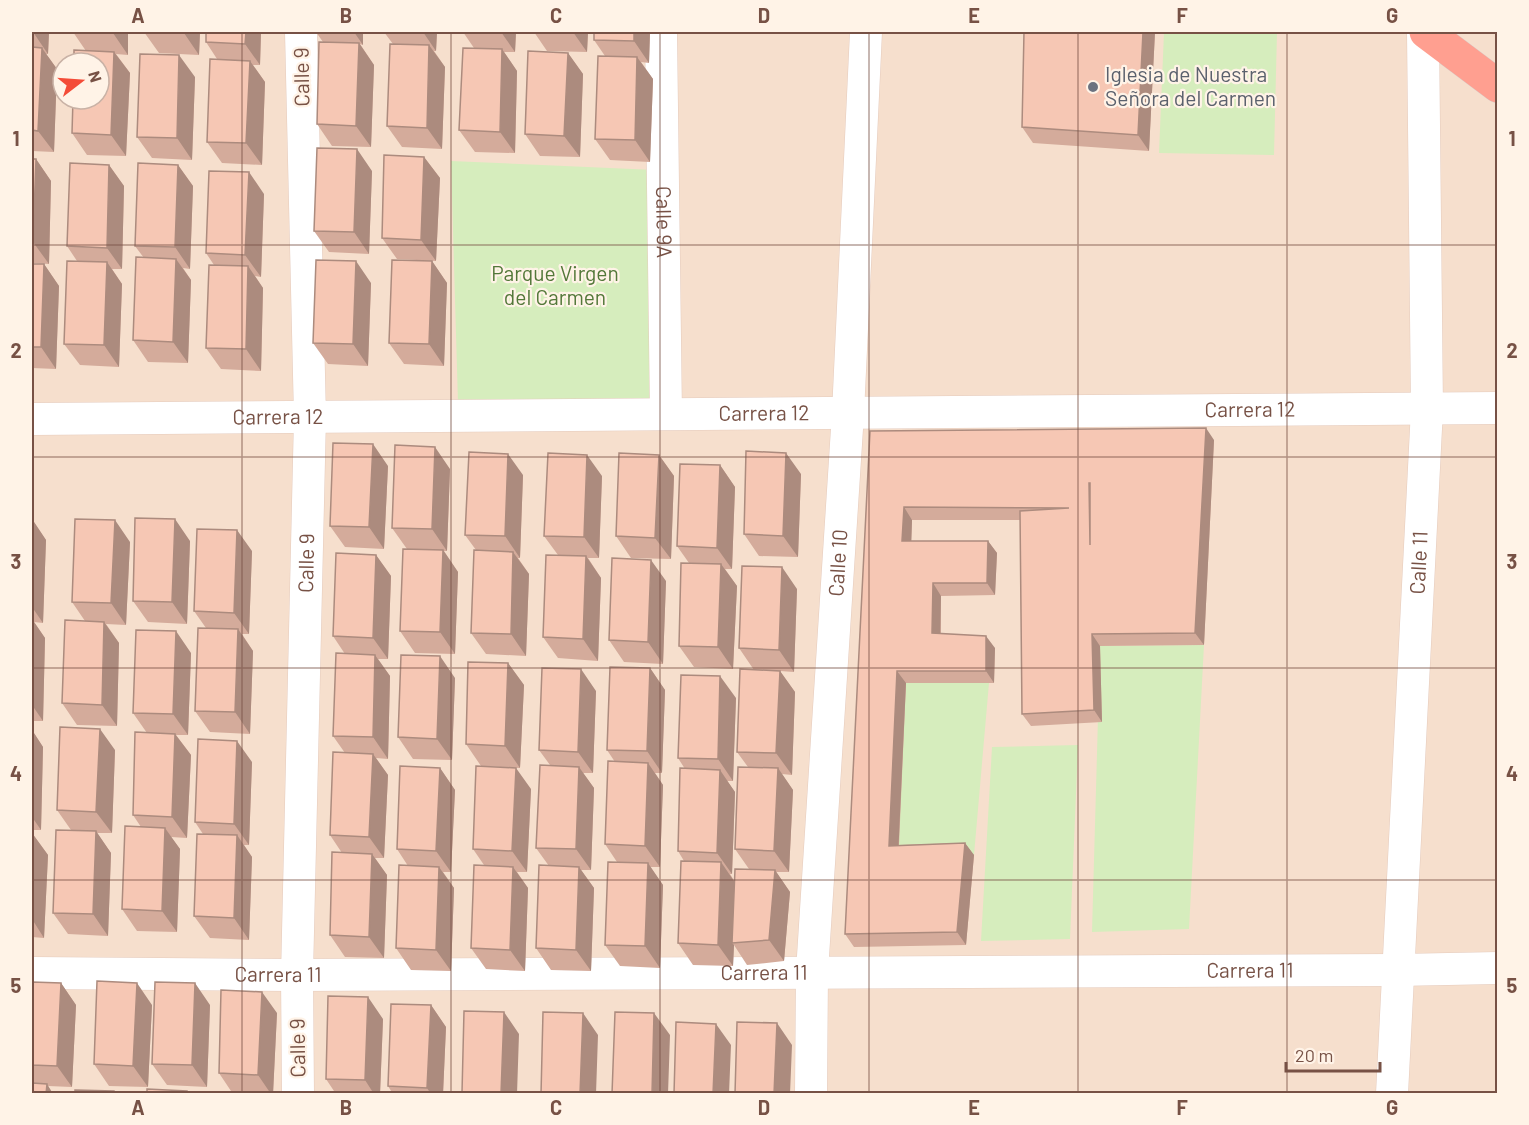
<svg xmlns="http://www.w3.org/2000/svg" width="1529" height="1125" viewBox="0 0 1529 1125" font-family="Barlow,sans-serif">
	<rect width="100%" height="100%" fill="#feeedf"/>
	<path fill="#f6dfcd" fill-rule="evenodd" d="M 32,32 L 1497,32 L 1497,1093 L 32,1093 ZM 63,63 L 99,63 L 99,99 L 63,99 Z"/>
	<path fill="#d6edbd" d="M 1164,32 L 1277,32 L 1274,155 L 1159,153 Z
		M 451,161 L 655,170 L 655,402 L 458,403 Z
		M 1204,645 L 1189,929 L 1092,932 L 1100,646 Z
		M 906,683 L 989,683 L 974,855 L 898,858 Z
		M 1078,745 L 1070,939 L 981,941 L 992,747 Z"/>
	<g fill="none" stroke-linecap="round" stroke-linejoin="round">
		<g stroke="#e5cbbd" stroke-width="33">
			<g id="street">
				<path id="s1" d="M 661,32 L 666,414"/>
				<path id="s2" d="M 32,419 L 1498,408"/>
				<path id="s3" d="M 32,973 L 297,975 L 1398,970 L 1498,968"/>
				<path id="s4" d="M 298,1094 L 297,975 L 310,417 L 301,32"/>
				<path id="s5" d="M 811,1094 L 812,972 L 848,413 L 866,32"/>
				<path id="s6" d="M 1392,1094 L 1427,409 L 1423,32"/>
			</g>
		</g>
		<g stroke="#d9cecb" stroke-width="34">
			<path id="highway" d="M 1426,32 L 1498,86"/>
		</g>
		<use href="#street" stroke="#fff" stroke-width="32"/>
		<use href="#highway" stroke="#ff9f90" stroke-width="33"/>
	</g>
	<path fill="#d4ab9b" d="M 32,32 L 49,32 L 48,54 L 46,54 L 57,69 L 54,152 L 32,151 Z
		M 73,32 L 128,32 L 128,55 L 116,54 L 130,73 L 126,156 L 87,155 L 72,133 L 86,51 Z
		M 144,32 L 200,32 L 199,55 L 159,53 Z
		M 261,32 L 260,65 L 253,65 L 265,82 L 262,165 L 222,163 L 207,142 L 217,59 L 206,42 Z
		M 316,32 L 363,32 L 363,45 L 360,44 L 374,65 L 371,147 L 332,146 L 317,124 L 323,42 Z
		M 384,32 L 437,32 L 436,51 L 434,51 L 445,67 L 442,149 L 402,147 L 387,126 L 393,44 Z
		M 463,32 L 516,32 L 515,52 L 504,52 L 517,71 L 515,153 L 475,152 L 459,130 L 474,48 Z
		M 534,32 L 588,32 L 587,52 L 547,51 Z
		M 594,32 L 650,32 L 649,63 L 641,62 L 653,79 L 650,162 L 610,160 L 595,139 L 605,56 L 594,40 Z
		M 1024,32 L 1155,32 L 1149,151 L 1033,143 L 1022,127 Z
		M 568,53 L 583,74 L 580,157 L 540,156 L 525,134 Z
		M 195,77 L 192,160 L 152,158 L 137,137 Z
		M 424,157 L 440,178 L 436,261 L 397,259 L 382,238 Z
		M 32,159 L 36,159 L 51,181 L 49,264 L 32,263 Z
		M 109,165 L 124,186 L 122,269 L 112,269 L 122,284 L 119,367 L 80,365 L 64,344 L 77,261 L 67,246 Z
		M 178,165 L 193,186 L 190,269 L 183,268 L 191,280 L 188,363 L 148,362 L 133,340 L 144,258 L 135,246 Z
		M 372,171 L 369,254 L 329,252 L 314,231 Z
		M 264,194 L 261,277 L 255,276 L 263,288 L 261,371 L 221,369 L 206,348 L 214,265 L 206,253 Z
		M 432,261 L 447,283 L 444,366 L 404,364 L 389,343 Z
		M 32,264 L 44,264 L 59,286 L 56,369 L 32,368 Z
		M 371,283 L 368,366 L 328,364 L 313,343 Z
		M 870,431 L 1214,440 L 1204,645 L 1100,646 L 1102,722 L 1031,726 L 1022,714 L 1020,520 L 912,520 L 911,541 L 988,541 L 997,553 L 995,595 L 941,596 L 941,634 L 995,648 L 994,683 L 906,683 L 899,845 L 965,843 L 974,855 L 966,945 L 854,947 L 845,934 Z
		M 659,455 L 674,476 L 671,559 L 631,558 L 616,536 Z
		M 720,465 L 735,487 L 732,569 L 725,569 L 737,586 L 733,669 L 694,667 L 679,646 L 689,563 L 677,546 Z
		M 388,466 L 384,549 L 345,547 L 330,526 Z
		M 450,469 L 447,551 L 444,551 L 458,572 L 455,654 L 415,653 L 400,631 L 407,549 L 392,528 Z
		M 801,474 L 798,557 L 759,556 L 744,534 Z
		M 523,475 L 520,558 L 518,558 L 529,574 L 526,656 L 486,654 L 471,633 L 476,550 L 465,535 Z
		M 602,476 L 599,558 L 588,558 L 601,578 L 598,661 L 558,658 L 543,637 L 558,555 L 544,536 Z
		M 32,519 L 46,540 L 43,623 L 34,622 L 45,638 L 43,721 L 32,721 Z
		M 190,541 L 187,624 L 148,622 L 133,601 Z
		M 130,542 L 126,625 L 106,624 L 119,643 L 117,726 L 77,725 L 62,703 L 85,621 L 72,602 Z
		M 252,551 L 249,634 L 242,634 L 253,651 L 250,734 L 210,732 L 195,711 L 206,628 L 194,611 Z
		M 376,555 L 391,576 L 388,659 L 378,659 L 390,676 L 388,759 L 376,758 L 388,775 L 384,858 L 375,858 L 387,875 L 384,958 L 345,957 L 330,935 L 342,853 L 330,835 L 345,753 L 333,736 L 345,654 L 333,636 Z
		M 666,581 L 663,664 L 624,662 L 609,640 Z
		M 797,589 L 794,672 L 780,671 L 795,692 L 792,775 L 782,774 L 793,790 L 789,872 L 776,872 L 790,892 L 784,961 L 747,965 L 734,945 L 733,966 L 693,965 L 678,943 L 684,861 L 678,851 L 685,769 L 678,758 L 736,698 L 733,781 L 727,781 L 735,792 L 732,874 L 730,874 L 735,882 L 749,869 L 735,849 L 748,767 L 737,752 L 754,670 L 739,648 Z
		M 191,653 L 188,735 L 176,735 L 191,755 L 187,838 L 171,837 L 180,849 L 177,932 L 137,931 L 122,909 L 141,827 L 133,815 L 147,733 L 133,713 Z
		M 508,663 L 524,685 L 520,768 L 481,766 L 466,744 Z
		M 650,668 L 665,690 L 662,773 L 655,773 L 663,785 L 660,867 L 650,867 L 663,885 L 660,968 L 620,966 L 605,945 L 617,862 L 605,844 L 615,762 L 607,750 Z
		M 455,678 L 452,760 L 413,759 L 398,737 Z
		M 596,691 L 593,773 L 583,773 L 594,788 L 591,870 L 581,870 L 594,888 L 591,971 L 551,970 L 536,948 L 549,866 L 536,848 L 550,765 L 539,750 Z
		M 32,730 L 43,747 L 41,830 L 32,830 Z
		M 115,750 L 112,833 L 97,833 L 111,853 L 108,936 L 68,934 L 53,913 L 71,830 L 57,810 Z
		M 252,762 L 249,845 L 244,845 L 252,857 L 249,940 L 210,938 L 194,916 L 203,834 L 195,822 Z
		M 440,768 L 455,790 L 451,872 L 443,872 L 454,888 L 451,971 L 411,970 L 396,948 L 408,866 L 397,849 Z
		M 531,789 L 527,872 L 517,872 L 528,888 L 525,971 L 486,969 L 471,948 L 484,865 L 473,849 Z
		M 32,833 L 48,855 L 44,938 L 32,937 Z
		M 32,982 L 61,983 L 76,1005 L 72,1087 L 48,1086 L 53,1094 L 32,1094 Z
		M 152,1005 L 148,1087 L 109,1086 L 94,1064 Z
		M 210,1005 L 207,1087 L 167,1085 L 152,1064 Z
		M 431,1005 L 446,1027 L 443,1094 L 393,1094 L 388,1086 Z
		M 277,1013 L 273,1094 L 233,1094 L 219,1073 Z
		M 383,1019 L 380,1094 L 336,1094 L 326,1079 Z"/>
	<path fill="#ac8b7e" d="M 33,32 L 49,32 L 48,54 Z
		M 113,32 L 128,32 L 128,55 L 113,33 Z
		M 184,32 L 200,32 L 199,55 L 184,33 Z
		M 246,32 L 261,32 L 260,65 L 245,44 Z
		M 354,32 L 363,32 L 363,45 Z
		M 423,32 L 437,32 L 436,51 Z
		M 501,32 L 516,32 L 515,52 Z
		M 573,32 L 588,32 L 587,52 Z
		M 634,32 L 650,32 L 649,63 L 634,41 Z
		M 1143,32 L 1155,32 L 1149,151 L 1138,135 Z
		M 359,43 L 374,65 L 371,147 L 356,126 Z
		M 429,45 L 445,67 L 442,149 L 427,128 Z
		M 42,48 L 57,69 L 54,152 L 38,131 Z
		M 502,49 L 517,71 L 515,153 L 500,132 Z
		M 114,52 L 130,73 L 126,156 L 111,135 Z
		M 568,53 L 583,74 L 580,157 L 564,136 Z
		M 179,55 L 195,77 L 192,160 L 177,138 Z
		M 637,57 L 653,79 L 650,162 L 635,140 Z
		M 250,61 L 265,82 L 262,165 L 246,143 Z
		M 357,149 L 372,171 L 369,254 L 354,232 Z
		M 424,157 L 440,178 L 436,261 L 421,240 Z
		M 36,159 L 51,181 L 49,264 L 33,242 Z
		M 109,165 L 124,186 L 122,269 L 107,248 Z
		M 178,165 L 193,186 L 190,269 L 175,247 Z
		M 249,172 L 264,194 L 261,277 L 245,255 Z
		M 176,259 L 191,280 L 188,363 L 173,342 Z
		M 356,261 L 371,283 L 368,366 L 353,344 Z
		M 432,261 L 447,283 L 444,366 L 429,344 Z
		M 107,262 L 122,284 L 119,367 L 104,345 Z
		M 44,264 L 59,286 L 56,369 L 41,347 Z
		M 248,266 L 263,288 L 261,371 L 246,349 Z
		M 1206,428 L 1214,440 L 1204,645 L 1195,633 Z
		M 373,444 L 388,466 L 384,549 L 369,527 Z
		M 435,447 L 450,469 L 447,551 L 432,529 Z
		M 786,453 L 801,474 L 798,557 L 783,536 Z
		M 508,454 L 523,475 L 520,558 L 505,536 Z
		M 587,455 L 602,476 L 599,558 L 584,537 Z
		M 659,455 L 674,476 L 671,559 L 655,538 Z
		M 720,465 L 735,487 L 732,569 L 717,548 Z
		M 904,507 L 912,520 L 911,553 L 902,541 Z
		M 32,519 L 46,540 L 43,623 L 32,607 Z
		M 175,519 L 190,541 L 187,624 L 172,602 Z
		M 115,520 L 130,542 L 126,625 L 111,603 Z
		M 237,530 L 252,551 L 249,634 L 234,613 Z
		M 988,541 L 997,553 L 995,595 L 987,583 Z
		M 443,550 L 458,572 L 455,654 L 440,632 Z
		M 513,552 L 529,574 L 526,656 L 511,634 Z
		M 376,555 L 391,576 L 388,659 L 373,638 Z
		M 586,556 L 601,578 L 598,661 L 583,639 Z
		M 651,560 L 666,581 L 663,664 L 648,642 Z
		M 721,564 L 737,586 L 733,669 L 718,647 Z
		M 782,567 L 797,589 L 794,672 L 779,650 Z
		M 933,583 L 941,596 L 940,646 L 932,633 Z
		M 32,619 L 45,638 L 43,721 L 32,705 Z
		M 104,622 L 119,643 L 117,726 L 102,705 Z
		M 238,629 L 253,651 L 250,734 L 235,712 Z
		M 176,631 L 191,653 L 188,735 L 173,714 Z
		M 1092,634 L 1100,646 L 1102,722 L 1094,710 Z
		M 986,636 L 995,648 L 994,683 L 986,671 Z
		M 375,655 L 390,676 L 388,759 L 373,737 Z
		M 440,656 L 455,678 L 452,760 L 437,739 Z
		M 508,663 L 524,685 L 520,768 L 505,746 Z
		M 650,668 L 665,690 L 662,773 L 647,751 Z
		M 581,669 L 596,691 L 593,773 L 578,752 Z
		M 780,671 L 795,692 L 792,775 L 776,753 Z
		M 897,671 L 906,683 L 898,858 L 889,846 Z
		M 720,676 L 736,698 L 733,781 L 718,759 Z
		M 100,729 L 115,750 L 112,833 L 96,812 Z
		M 32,730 L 43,747 L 41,830 L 32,817 Z
		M 175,734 L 191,755 L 187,838 L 172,817 Z
		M 237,741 L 252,762 L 249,845 L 234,824 Z
		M 373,754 L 388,775 L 384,858 L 369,837 Z
		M 648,763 L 663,785 L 660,867 L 645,846 Z
		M 579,767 L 594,788 L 591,870 L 576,849 Z
		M 440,768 L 455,790 L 451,872 L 436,851 Z
		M 516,768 L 531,789 L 527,872 L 512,851 Z
		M 778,768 L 793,790 L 789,872 L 774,851 Z
		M 720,770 L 735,792 L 732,874 L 717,853 Z
		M 165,828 L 180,849 L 177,932 L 162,911 Z
		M 96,831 L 111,853 L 108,936 L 93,914 Z
		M 32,833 L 48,855 L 44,938 L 32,919 Z
		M 237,835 L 252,857 L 249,940 L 234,918 Z
		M 965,843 L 974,855 L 966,945 L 957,932 Z
		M 372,854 L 387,875 L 384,958 L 369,937 Z
		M 721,862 L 736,884 L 732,943 L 734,945 L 733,966 L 718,945 Z
		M 648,863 L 663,885 L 660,968 L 645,946 Z
		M 439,867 L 454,888 L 451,971 L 436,950 Z
		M 513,867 L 528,888 L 525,971 L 510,950 Z
		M 579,867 L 594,888 L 591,971 L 576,950 Z
		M 775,870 L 790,892 L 784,961 L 769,940 Z
		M 61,983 L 76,1005 L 72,1087 L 57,1066 Z
		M 137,983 L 152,1005 L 148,1087 L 133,1066 Z
		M 195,983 L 210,1005 L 207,1087 L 192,1065 Z
		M 262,992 L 277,1013 L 273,1094 L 271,1094 L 258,1075 Z
		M 368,997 L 383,1019 L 380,1094 L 374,1094 L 365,1080 Z
		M 431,1005 L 446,1027 L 443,1094 L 431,1094 L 427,1088 Z
		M 504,1012 L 519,1034 L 517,1094 L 501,1094 Z
		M 583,1013 L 598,1035 L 596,1094 L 580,1094 Z
		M 654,1013 L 670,1035 L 668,1094 L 652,1094 Z
		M 777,1023 L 792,1045 L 790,1094 L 774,1094 Z
		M 716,1024 L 731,1045 L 729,1094 L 713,1094 Z
		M 47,1084 L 53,1094 L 46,1094 Z"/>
	<path fill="#f6c7b4" stroke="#ac8b7e" stroke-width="1.5" fill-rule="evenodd" d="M 73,32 L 113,32 L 113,33 Z
		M 144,32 L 184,32 L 184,33 Z
		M 206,32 L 246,32 L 245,44 L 206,42 Z
		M 594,32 L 634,32 L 634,41 L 594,40 Z
		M 1024,32 L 1143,32 L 1138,135 L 1022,127 Z
		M 319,42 L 359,43 L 356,126 L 317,124 Z
		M 390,44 L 429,45 L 427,128 L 387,126 Z
		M 32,47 L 42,48 L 38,131 L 32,130 Z
		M 463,48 L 502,49 L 500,132 L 459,130 Z
		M 74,50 L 114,52 L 111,135 L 72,133 L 73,99 L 99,99 L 99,63 L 74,63 Z
		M 528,51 L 568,53 L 564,136 L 525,134 Z
		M 140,54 L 179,55 L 177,138 L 137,137 Z
		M 598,56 L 637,57 L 635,140 L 595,139 Z
		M 210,59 L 250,61 L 246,143 L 207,142 Z
		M 317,148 L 357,149 L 354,232 L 314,231 Z
		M 384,155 L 424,157 L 421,240 L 382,238 Z
		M 32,159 L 36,159 L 33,242 L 32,242 Z
		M 70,163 L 109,165 L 107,248 L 67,246 Z
		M 138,163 L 178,165 L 175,247 L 135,246 Z
		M 209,171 L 249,172 L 245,255 L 206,253 Z
		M 136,257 L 176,259 L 173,342 L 133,340 Z
		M 316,260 L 356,261 L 353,344 L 313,343 Z
		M 392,260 L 432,261 L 429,344 L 389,343 Z
		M 67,261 L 107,262 L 104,345 L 64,344 Z
		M 32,264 L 44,264 L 41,347 L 32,347 Z
		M 209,265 L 248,266 L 246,349 L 206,348 Z
		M 1206,428 L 1195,633 L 1092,634 L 1094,710 L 1022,714 L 1020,511 L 1069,508 L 904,507 L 902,541 L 988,541 L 987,583 L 933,583 L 932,633 L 986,636 L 986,671 L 897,671 L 889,846 L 965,843 L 957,932 L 845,934 L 870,431 ZM 1089,483 L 1090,483 L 1090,545 Z
		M 333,443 L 373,444 L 369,527 L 330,526 Z
		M 395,445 L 435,447 L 432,529 L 392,528 Z
		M 746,451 L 786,453 L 783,536 L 744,534 Z
		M 469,452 L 508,454 L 505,536 L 465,535 Z
		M 548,453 L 587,455 L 584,537 L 544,536 Z
		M 619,453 L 659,455 L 655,538 L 616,536 Z
		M 680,464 L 720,465 L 717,548 L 677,546 Z
		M 135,518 L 175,519 L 172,602 L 133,601 Z
		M 75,519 L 115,520 L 111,603 L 72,602 Z
		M 197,529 L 237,530 L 234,613 L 194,611 Z
		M 403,549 L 443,550 L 440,632 L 400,631 Z
		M 474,550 L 513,552 L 511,634 L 471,633 Z
		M 336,553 L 376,555 L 373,638 L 333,636 Z
		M 546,555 L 586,556 L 583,639 L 543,637 Z
		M 612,558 L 651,560 L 648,642 L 609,640 Z
		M 681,563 L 721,564 L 718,647 L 679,646 Z
		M 742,566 L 782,567 L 779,650 L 739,648 Z
		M 65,620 L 104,622 L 102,705 L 62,703 Z
		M 198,628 L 238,629 L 235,712 L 195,711 Z
		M 136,630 L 176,631 L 173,714 L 133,713 Z
		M 336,653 L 375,655 L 373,737 L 333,736 Z
		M 401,655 L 440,656 L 437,739 L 398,737 Z
		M 468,662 L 508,663 L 505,746 L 466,744 Z
		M 610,667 L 650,668 L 647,751 L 607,750 Z
		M 542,668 L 581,669 L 578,752 L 539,750 Z
		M 740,669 L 780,671 L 776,753 L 737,752 Z
		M 681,675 L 720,676 L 718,759 L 678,758 Z
		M 60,727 L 100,729 L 96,812 L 57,810 Z
		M 135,732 L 175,734 L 172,817 L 133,815 Z
		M 198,739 L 237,741 L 234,824 L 195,822 Z
		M 333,752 L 373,754 L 369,837 L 330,835 Z
		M 608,761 L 648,763 L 645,846 L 605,844 Z
		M 540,765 L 579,767 L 576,849 L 536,848 Z
		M 400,766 L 440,768 L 436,851 L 397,849 Z
		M 476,766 L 516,768 L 512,851 L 473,849 Z
		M 738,767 L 778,768 L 774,851 L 735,849 Z
		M 680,768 L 720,770 L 717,853 L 678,851 Z
		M 125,826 L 165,828 L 162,911 L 122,909 Z
		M 56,830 L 96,831 L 93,914 L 53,913 Z
		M 197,834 L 237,835 L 234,918 L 194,916 Z
		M 332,852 L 372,854 L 369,937 L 330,935 Z
		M 681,861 L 721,862 L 718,945 L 678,943 Z
		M 608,862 L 648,863 L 645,946 L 605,945 Z
		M 399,865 L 439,867 L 436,950 L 396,948 Z
		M 474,865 L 513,867 L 510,950 L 471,948 Z
		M 539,865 L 579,867 L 576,950 L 536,948 Z
		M 735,869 L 775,870 L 769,940 L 732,943 Z
		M 97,981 L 137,983 L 133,1066 L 94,1064 Z
		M 32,982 L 61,983 L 57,1066 L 32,1065 Z
		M 155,982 L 195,983 L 192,1065 L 152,1064 Z
		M 221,990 L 262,992 L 258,1075 L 219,1073 Z
		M 328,996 L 368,997 L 365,1080 L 326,1079 Z
		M 391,1004 L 431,1005 L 427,1088 L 388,1086 Z
		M 464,1011 L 504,1012 L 501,1094 L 462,1093 Z
		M 543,1012 L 583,1013 L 580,1094 L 541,1094 Z
		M 615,1012 L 654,1013 L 652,1094 L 612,1094 Z
		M 676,1022 L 716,1024 L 713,1094 L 674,1094 Z
		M 737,1022 L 777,1023 L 774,1094 L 735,1094 Z
		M 32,1083 L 47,1084 L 46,1094 L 32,1094 Z
		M 147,1089 L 187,1091 L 187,1094 L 147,1094 Z
		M 75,1090 L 114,1091 L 114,1094 L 75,1094 Z"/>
	<path fill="none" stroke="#775145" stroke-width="1.5" stroke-opacity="0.55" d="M 242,32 L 242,1094M 451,32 L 451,1094M 660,32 L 660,1094M 869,32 L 869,1094M 1078,32 L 1078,1094M 1287,32 L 1287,1094M 32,245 L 1498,245M 32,457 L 1498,457M 32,668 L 1498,668M 32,880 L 1498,880"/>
	<circle fill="#6b7280" stroke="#fff3e7" stroke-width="2" cx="1093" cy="87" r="6"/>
	<g text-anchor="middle" stroke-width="4.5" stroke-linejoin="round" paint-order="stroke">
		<g font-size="21" fill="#5b616d" stroke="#fff3e7" text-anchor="start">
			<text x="1105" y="82">Iglesia de Nuestra<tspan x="1105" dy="24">Señora del Carmen</tspan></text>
		</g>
		<g font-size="21" fill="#775145" stroke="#fff3e7">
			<text transform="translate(302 77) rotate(-91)" y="7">Calle 9</text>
			<text dy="7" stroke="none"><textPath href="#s1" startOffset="190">Calle 9A</textPath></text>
			<text dy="7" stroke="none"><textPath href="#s2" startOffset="1218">Carrera 12</textPath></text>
			<text dy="7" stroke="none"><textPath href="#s2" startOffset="732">Carrera 12</textPath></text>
			<text dy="7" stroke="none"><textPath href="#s2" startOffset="246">Carrera 12</textPath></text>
			<text dy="7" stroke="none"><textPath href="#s4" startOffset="531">Calle 9</textPath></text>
			<text dy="7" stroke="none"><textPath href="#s5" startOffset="532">Calle 10</textPath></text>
			<text dy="7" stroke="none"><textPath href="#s6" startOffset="532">Calle 11</textPath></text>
			<text dy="7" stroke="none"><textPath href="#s3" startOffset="1218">Carrera 11</textPath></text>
			<text dy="7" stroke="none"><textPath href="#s3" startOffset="732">Carrera 11</textPath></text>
			<text dy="7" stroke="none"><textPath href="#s3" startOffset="246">Carrera 11</textPath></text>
			<text transform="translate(298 1048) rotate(-91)" y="7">Calle 9</text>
		</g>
		<g font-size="21" fill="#537839" stroke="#fff3e7">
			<text x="555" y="281">Parque Virgen<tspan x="555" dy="24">del Carmen</tspan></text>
		</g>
	</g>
	<rect width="1529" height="1125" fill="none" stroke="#fff3e7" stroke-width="66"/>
	<g transform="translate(81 81) rotate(73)"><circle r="28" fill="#fff3e7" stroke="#c9b2a6" stroke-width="1.5"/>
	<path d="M0-4.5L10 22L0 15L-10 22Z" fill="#f44c38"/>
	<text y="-9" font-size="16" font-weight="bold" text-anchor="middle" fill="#775145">N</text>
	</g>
	<path d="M1286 1062v9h94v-9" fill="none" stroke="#775145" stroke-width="3"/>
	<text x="1295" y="1062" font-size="18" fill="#775145" stroke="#fff3e7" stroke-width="4.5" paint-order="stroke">20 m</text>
	<rect x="33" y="33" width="1463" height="1059" fill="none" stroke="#775145" stroke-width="2"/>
	<g font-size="20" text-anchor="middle" font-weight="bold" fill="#775145">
		<text x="138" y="23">A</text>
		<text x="346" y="23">B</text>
		<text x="556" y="23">C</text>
		<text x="764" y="23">D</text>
		<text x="974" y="23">E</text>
		<text x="1182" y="23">F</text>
		<text x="1392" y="23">G</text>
		<text x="16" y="146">1</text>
		<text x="1512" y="146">1</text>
		<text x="16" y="358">2</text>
		<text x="1512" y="358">2</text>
		<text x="16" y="569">3</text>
		<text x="1512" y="569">3</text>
		<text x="16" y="781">4</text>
		<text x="1512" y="781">4</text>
		<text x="16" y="993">5</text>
		<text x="1512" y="993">5</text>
		<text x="138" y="1115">A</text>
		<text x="346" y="1115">B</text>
		<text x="556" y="1115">C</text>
		<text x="764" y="1115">D</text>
		<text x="974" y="1115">E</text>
		<text x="1182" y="1115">F</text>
		<text x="1392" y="1115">G</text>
	</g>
</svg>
